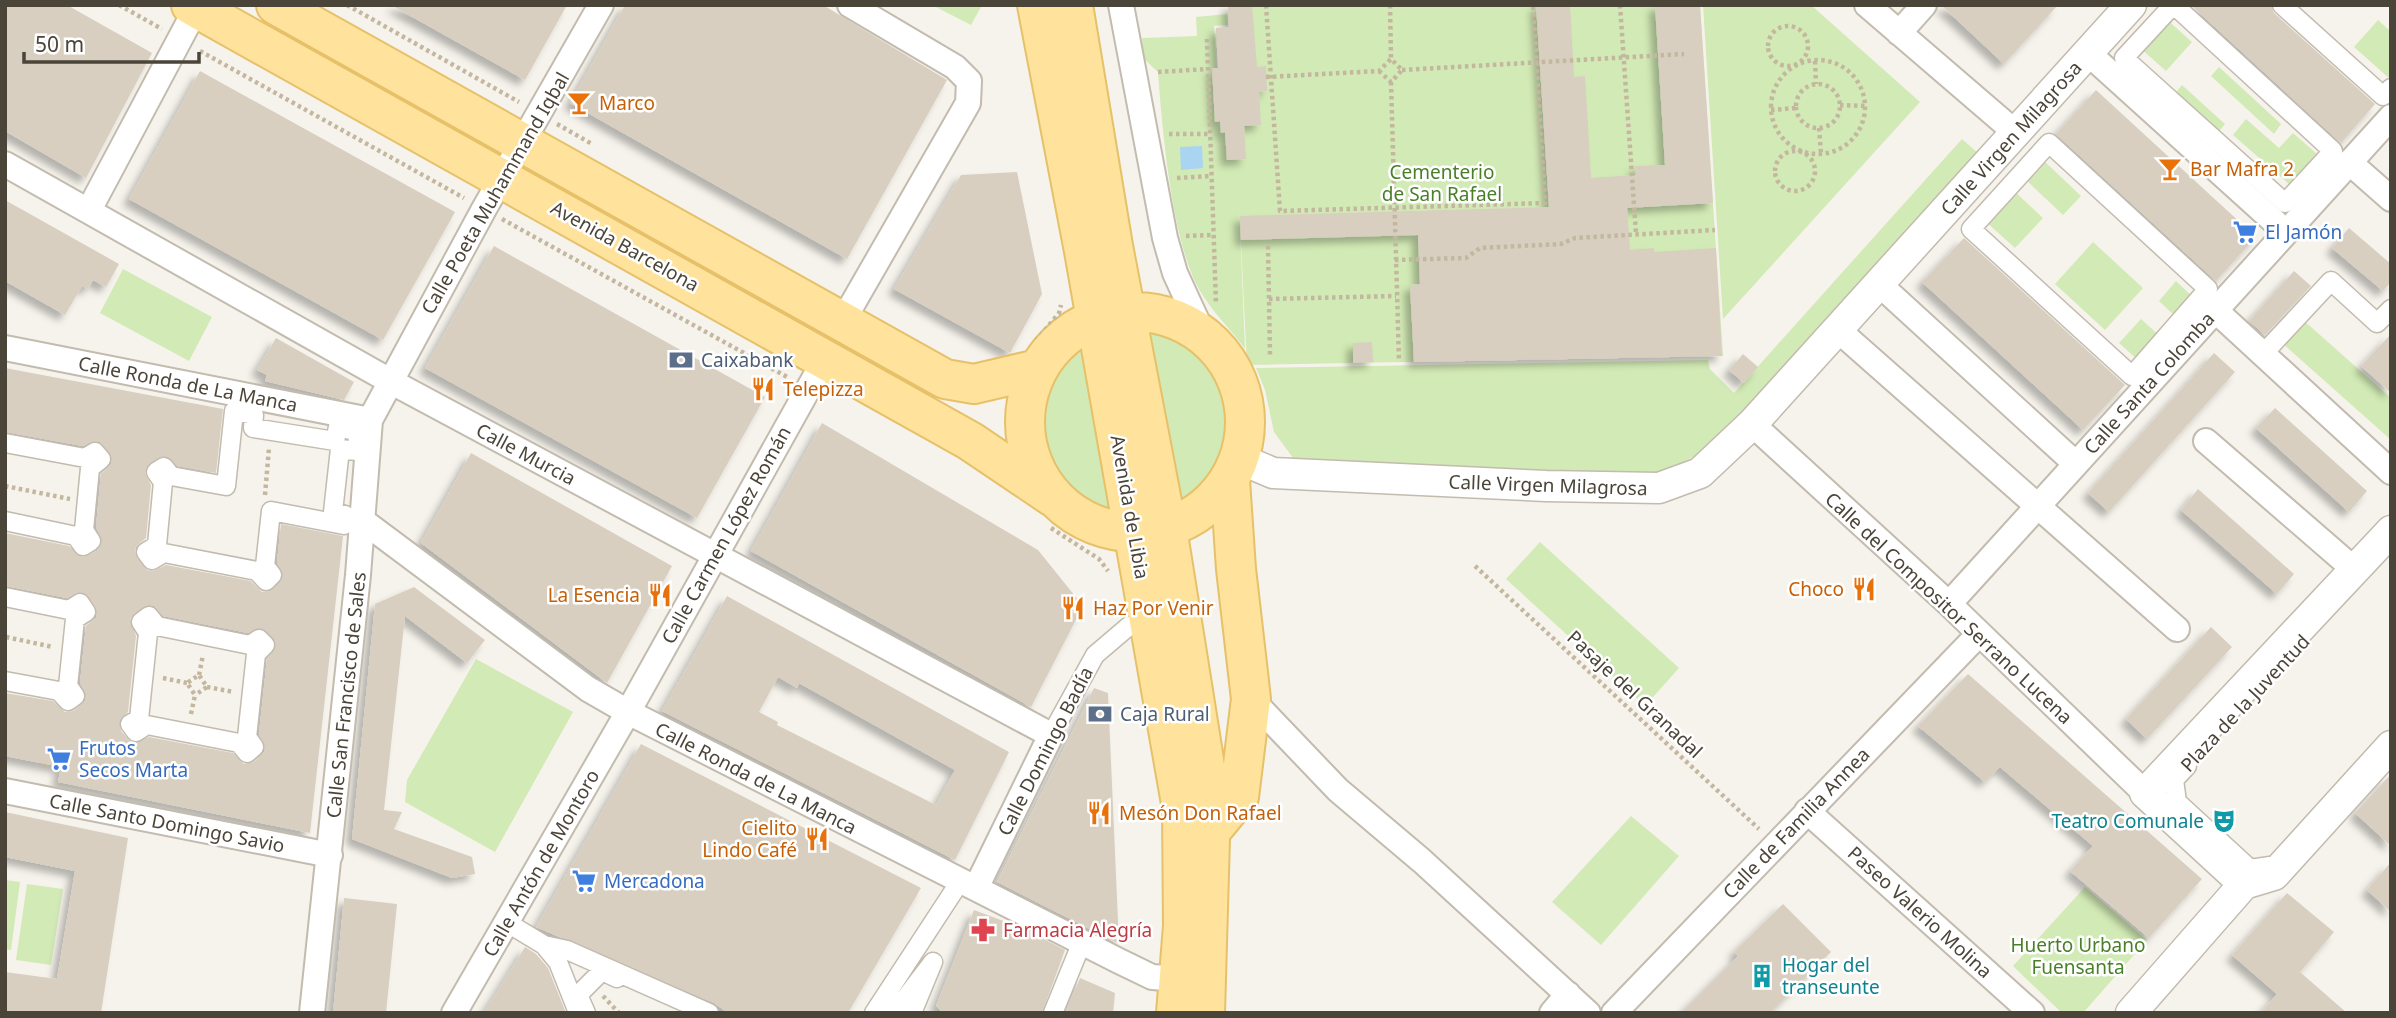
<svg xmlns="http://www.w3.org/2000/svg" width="2396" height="1018" viewBox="0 0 2396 1018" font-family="'Noto Sans',sans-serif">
	<defs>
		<filter id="shadow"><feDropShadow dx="-6" dy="6" stdDeviation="3.5" flood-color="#0004"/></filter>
	</defs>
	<rect width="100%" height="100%" fill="#f6f3ec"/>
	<path fill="#d2eab5" d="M 932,5 L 982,5 L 971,25 Z
		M 1228,5 L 1700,5 L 1723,356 L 1247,365 L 1239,202 L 1245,349 C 1231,329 1211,311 1199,289 C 1172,242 1162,128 1158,72 L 1144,59 L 1142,38 L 1197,36 L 1196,17 L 1227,14 L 1228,25 L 1214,26 L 1217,68 L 1216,28 L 1229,27 Z
		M 1703,5 L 1811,5 L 1920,102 L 1723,319 Z
		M 2164,17 L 2192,42 L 2166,71 L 2138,46 Z
		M 2378,20 L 2391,32 L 2390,79 L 2354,47 Z
		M 2219,67 L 2281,124 L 2274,134 L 2211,76 Z
		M 2182,85 L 2225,124 L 2216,135 L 2172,97 Z
		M 2246,119 L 2279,148 L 2293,133 L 2325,161 L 2298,192 L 2233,135 Z
		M 1962,139 L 1978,153 L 1742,415 L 1705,451 L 1662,473 L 1614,480 L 1296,462 L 1274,432 L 1265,390 L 1256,368 L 1708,360 L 1710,369 L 1734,393 Z
		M 2043,160 L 2081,196 L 2063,215 L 2025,179 Z
		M 2013,190 L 2043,218 L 2015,248 L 1985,221 Z
		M 2093,242 L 2143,288 L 2105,330 L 2055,284 Z
		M 123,269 L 212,317 L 189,361 L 100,313 Z
		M 2176,281 L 2195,299 L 2177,318 L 2159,301 Z
		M 2141,319 L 2161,337 L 2139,361 L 2119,343 Z
		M 2302,319 L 2391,398 L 2391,440 L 2281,342 Z
		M 1144,328 C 1243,347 1258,452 1178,507 Z
		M 1087,341 L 1119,516 C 1031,490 1013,397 1087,341 Z
		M 1540,542 L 1679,668 L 1645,706 L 1506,579 Z
		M 476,659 L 573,712 L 495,852 L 405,802 L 407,780 Z
		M 1631,816 L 1679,856 L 1601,945 L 1552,902 Z
		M 5,880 L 20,882 L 11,950 L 5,949 Z
		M 27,884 L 63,889 L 51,965 L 16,960 Z
		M 2085,887 L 2147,940 L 2083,1013 L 2062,1013 L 2013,966 Z"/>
	<path fill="#a9d4f2" d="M 1202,146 L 1203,168 L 1181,170 L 1180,147 Z"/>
	<path fill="#d8cfc1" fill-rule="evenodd" filter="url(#shadow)" d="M 5,5 L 67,5 L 152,53 L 86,178 L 5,131 Z
		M 391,5 L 567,5 L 525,80 Z
		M 625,5 L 823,5 L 947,80 L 847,259 L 570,103 Z
		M 1228,5 L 1252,5 L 1257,67 L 1266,66 L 1267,91 L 1259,92 L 1261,125 L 1244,126 L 1246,159 L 1227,160 L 1225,132 L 1221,133 L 1220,121 L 1215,122 L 1212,68 L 1218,68 L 1216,28 L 1229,27 Z
		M 1536,5 L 1570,5 L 1574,77 L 1585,76 L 1591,178 L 1636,175 L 1635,166 L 1665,165 L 1655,5 L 1700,5 L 1713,203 L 1627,208 L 1630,250 L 1654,248 L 1654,252 L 1716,248 L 1722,356 L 1414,362 L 1410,285 L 1420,284 L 1418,235 L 1241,240 L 1240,216 L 1549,207 Z
		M 1941,5 L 2058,5 L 2004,64 Z
		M 2191,5 L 2271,5 L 2274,13 L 2375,104 L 2341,143 Z
		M 200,71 L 455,212 L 383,340 L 129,199 Z
		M 2096,90 L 2256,237 L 2216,281 L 2056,134 Z
		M 1017,172 L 1042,294 L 1010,353 L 894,289 L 961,175 Z
		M 5,200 L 119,264 L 106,287 L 93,280 L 88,289 L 82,286 L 65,315 L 5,281 Z
		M 2349,228 L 2391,264 L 2391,282 L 2383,291 L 2332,248 Z
		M 1964,238 L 2125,385 L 2083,430 L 1922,282 Z
		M 494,246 L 765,397 L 697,518 L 425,368 Z
		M 2294,271 L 2311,286 L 2265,335 L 2249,321 Z
		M 2391,334 L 2391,393 L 2361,366 Z
		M 276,338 L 354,382 L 344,400 L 265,381 L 267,375 L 257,370 Z
		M 1372,342 L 1373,362 L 1353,363 L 1353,343 Z
		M 2214,353 L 2235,372 L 2109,512 L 2088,493 Z
		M 1743,354 L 1758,367 L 1744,383 L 1729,370 Z
		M 5,368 L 223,409 L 216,473 L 177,466 L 164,456 L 146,468 L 145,473 L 151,485 L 146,538 L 136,546 L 135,552 L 147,570 L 153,571 L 166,565 L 251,581 L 262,592 L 268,592 L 283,578 L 277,563 L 281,524 L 343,536 L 310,833 L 58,782 L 61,767 L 5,756 L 5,693 L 53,701 L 65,712 L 74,711 L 85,701 L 86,694 L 80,683 L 86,626 L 96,618 L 97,612 L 84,593 L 79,592 L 67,598 L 5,586 L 5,533 L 69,546 L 83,557 L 97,551 L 102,541 L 96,527 L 101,474 L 111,464 L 112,458 L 99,441 L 83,446 L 5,432 ZM 148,605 L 154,606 L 163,616 L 248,633 L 262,628 L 273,638 L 276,647 L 267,659 L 259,734 L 265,751 L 254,762 L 244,764 L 233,753 L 149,737 L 132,743 L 121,731 L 120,719 L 128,712 L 136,636 L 130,618 Z
		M 2275,408 L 2367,491 L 2349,512 L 2256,428 Z
		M 822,423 L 1038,550 L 1083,606 L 1031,707 L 751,551 Z
		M 471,453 L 672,566 L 607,683 L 421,543 Z
		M 2198,489 L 2294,574 L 2277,594 L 2181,510 Z
		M 414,587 L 485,640 L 467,663 L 405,616 L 384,810 L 402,812 L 394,829 L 472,857 L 475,874 L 452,878 L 352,839 L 375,604 Z
		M 727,596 L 1009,752 L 955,860 L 662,711 ZM 778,677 L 797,688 L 799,683 L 955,770 L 936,805 L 777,725 L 778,722 L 759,712 Z
		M 2211,627 L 2232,647 L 2147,739 L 2126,719 Z
		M 1968,674 L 2202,879 L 2149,938 L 2070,871 L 2093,846 L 2000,767 L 1985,782 L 1918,726 Z
		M 1094,688 L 1108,693 L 1119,944 L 997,882 Z
		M 641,744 L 921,888 L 848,1013 L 728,1013 L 714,1003 L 536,927 Z
		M 2391,774 L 2391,846 L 2355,813 Z
		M 5,812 L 128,838 L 101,1013 L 5,1013 L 5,972 L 57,979 L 75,871 L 5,857 Z
		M 2391,862 L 2391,912 L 2367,890 Z
		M 2287,893 L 2334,932 L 2300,972 L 2347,1013 L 2261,1013 L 2277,994 L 2232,955 Z
		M 344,898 L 397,904 L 386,1013 L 333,1013 Z
		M 1783,904 L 1831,952 L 1770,1013 L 1681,1013 L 1738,956 L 1734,952 Z
		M 974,910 L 1022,928 L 1065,950 L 1042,1013 L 943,1013 L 936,1006 Z
		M 525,947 L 536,954 L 548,968 L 566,1013 L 484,1013 Z
		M 1080,978 L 1115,993 L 1113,1013 L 1065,1013 Z"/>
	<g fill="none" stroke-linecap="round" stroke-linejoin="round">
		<g stroke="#c2bbae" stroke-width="21">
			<path id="pedestrian" d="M 2173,5 L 2124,58 L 2285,203 L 2333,151 L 2174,5
				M 2282,5 L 2383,96 L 2391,88
				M 2049,143 L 2208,289 L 2132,376 L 1971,229 Z
				M 2263,354 L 2331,281 L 2377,323 L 2391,309
				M 234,411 L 254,415 L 253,428 L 335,441 L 338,427 L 355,431 L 358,438 L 357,451 L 340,449 L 333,512 L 345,515 L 344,525 L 271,511 L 265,566 L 272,575 L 266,581 L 257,571 L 164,553 L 152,560 L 146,552 L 157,545 L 163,482 L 156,472 L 164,467 L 171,476 L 226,486 Z
				M 5,443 L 85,458 L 95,452 L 101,459 L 90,468 L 84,530 L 91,541 L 83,546 L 76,536 L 5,521
				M 5,597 L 69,610 L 80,603 L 86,612 L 75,619 L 68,686 L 75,696 L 68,701 L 59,691 L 5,681
				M 149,616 L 157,626 L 250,645 L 259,639 L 265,645 L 256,654 L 247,737 L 254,747 L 247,753 L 239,743 L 147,725 L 136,732 L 130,724 L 139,719 L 148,633 L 141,622 Z
				M 1051,735 L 1095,655 L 1129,626
				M 2187,766 L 2174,780 L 2177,802 L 2250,869 L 2270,866
				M 506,922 L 544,945 L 567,950 L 709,1013
				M 544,945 L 558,962 L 577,1010
				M 586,1013 L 578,995 L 602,971 L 617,978
				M 874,1013 L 961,880
				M 894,1013 L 933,962 L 912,1013
				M 1053,1013 L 1082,942"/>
		</g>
		<g stroke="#c2bbae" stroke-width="28">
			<path id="minor" d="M 1121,5 L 1165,238 L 1175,273 L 1203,334
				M 1867,5 L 2016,133
				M 1899,33 L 1924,5
				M 2088,53 L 2286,232
				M 2349,162 L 2391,199
				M 5,164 L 390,381 L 1051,735 L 976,888
				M 89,210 L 198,5
				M 1879,284 L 2076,464
				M 2215,310 L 2391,472
				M 841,324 L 968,103 L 969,81 L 955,67 L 850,5
				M 1838,330 L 2177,629
				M 5,348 L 370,420
				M 1752,424 L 1949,604 L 2145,793
				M 2206,441 L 2356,571
				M 363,521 L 588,689 L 628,712 L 1119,961 L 1152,977 L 1180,979
				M 1949,604 L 2391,117
				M 1251,699 L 1338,790 L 1422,861 L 1588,1013
				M 5,791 L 330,855
				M 1807,811 L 2032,1013
				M 312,1013 L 358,575 L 370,420 L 484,209 L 601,5
				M 454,1013 L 628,712 L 825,359
				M 1552,1013 L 1568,994
				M 1614,1013 L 1979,634"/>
		</g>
		<g stroke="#c2bbae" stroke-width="33">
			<path id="tertiary" d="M 1240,459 L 1273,473 L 1546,486 L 1659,488 L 1700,473 L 1752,424 L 2131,5
				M 2391,531 L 2145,793 L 2244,884 L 2274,875 L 2391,746
				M 2131,1013 L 2244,884"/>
		</g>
		<g stroke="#e6c16a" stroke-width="42">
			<path id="primary" d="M 191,5 L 970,441 L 1053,497
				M 276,5 L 945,379 L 974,384 L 1038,369
				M 1037,5 L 1084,251 L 1182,809 L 1183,926 L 1176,1013
				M 1073,5 L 1113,246 L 1167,528 L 1211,804 L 1205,1013
				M1025 422a110 110 0 1 1 220 0a110 110 0 1 1-220 0Z
				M 1210,832 L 1239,797 L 1251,699 L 1236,569 L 1230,480"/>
		</g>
		<path stroke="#c4b79f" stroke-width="4.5" stroke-dasharray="3.5 3.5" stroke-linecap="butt" d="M 119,5 L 162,29
			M 347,5 L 519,102
			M 1266,5 L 1280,211 L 1545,203 L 1533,5
			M 1390,5 L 1391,59
			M 1620,5 L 1636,234
			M1768 46a20 20 0 1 1 40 0a20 20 0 1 1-40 0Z
			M 1207,39 L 1216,304
			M 200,51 L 464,198
			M1771 107a47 47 0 1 1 94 0a47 47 0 1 1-94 0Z
			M 1815,61 L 1816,84
			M 1402,70 L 1684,54
			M 1158,72 L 1207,69
			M 1266,77 L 1379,71 L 1391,59 L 1402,70 L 1391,82 L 1379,71
			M 1391,82 L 1399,362
			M1796 106a22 22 0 1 1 44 0a22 22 0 1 1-44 0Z
			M 1840,105 L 1865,106
			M 1771,110 L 1796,108
			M 557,124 L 592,144
			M 1819,128 L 1821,154
			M 1169,134 L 1210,134
			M1775 171a20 20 0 1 1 40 0a20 20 0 1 1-40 0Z
			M 1177,178 L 1211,176
			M 502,219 L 789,378
			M 1186,236 L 1213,235
			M 1268,246 L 1270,355
			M 1395,260 L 1466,258 L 1480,248 L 1561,244 L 1575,238 L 1715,230
			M 1269,299 L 1396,296
			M 1036,341 L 1059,313 L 1061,305
			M 5,486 L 70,499
			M 265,495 L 269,448
			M 1051,528 L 1099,559 L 1108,571
			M 1475,566 L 1759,829
			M 6,637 L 53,647
			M 199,675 L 203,655
			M 163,678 L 187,683
			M 207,687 L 234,692
			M 191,714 L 195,695 L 187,683 L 199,675 L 207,687 L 195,695
			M 44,767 L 45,764
			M 603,996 L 619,1013"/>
		<use href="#pedestrian" stroke="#fff" stroke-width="18"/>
		<use href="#minor" stroke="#fff" stroke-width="24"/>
		<use href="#tertiary" stroke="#fff" stroke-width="30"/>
		<use href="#primary" stroke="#ffe39c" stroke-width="38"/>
	</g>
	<defs>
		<g id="bar-bare" transform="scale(1.89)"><path d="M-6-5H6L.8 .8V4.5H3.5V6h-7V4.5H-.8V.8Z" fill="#e8710a" stroke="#fff" stroke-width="2.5" paint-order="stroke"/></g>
		<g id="supermarket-bare" transform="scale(1.89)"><path d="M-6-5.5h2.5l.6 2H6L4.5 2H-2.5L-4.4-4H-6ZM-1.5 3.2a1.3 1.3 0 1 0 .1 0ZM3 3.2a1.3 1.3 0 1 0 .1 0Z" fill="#3f7fe0" stroke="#fff" stroke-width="2.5" paint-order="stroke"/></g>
		<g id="bank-bare" transform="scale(1.89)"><path d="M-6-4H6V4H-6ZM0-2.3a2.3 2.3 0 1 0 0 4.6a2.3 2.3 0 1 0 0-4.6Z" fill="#5c6f8a" stroke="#fff" stroke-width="2.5" paint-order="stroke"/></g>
		<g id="restaurant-bare" transform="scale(1.89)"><path d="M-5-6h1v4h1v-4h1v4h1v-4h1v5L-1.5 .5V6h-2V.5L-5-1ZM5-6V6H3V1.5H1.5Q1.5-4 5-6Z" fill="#e8710a" stroke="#fff" stroke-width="2.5" paint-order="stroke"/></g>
		<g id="theatre-bare" transform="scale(1.89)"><path d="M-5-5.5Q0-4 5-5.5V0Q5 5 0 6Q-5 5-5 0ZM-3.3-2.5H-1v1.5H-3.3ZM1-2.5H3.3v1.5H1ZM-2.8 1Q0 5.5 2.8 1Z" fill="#0f9aa8" stroke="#fff" stroke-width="2.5" paint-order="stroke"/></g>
		<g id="pharmacy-bare" transform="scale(1.89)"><path d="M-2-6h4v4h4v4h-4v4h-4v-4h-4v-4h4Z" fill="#e0444e" stroke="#fff" stroke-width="2.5" paint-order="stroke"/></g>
		<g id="building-bare" transform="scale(1.89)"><path d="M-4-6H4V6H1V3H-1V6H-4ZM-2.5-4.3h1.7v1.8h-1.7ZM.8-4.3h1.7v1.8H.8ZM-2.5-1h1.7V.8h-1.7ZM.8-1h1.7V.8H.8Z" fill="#0f9aa8" stroke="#fff" stroke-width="2.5" paint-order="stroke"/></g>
	</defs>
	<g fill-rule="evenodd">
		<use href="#bar-bare" x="579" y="103"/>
		<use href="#bar-bare" x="2170" y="169"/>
		<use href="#supermarket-bare" x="2245" y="232"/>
		<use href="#bank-bare" x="681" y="360"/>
		<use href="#restaurant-bare" x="763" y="389"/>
		<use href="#restaurant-bare" x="1864" y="589"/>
		<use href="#restaurant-bare" x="660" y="595"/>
		<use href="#restaurant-bare" x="1073" y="608"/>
		<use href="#bank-bare" x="1100" y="714"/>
		<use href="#supermarket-bare" x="59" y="759"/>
		<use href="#restaurant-bare" x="1099" y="813"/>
		<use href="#theatre-bare" x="2224" y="821"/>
		<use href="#restaurant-bare" x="817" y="839"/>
		<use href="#supermarket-bare" x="584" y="881"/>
		<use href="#pharmacy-bare" x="983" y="930"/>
		<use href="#building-bare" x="1762" y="976"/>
	</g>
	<g text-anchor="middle" stroke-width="5" stroke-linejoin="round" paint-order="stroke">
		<g font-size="19" fill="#c56008" stroke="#fff" text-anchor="start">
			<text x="599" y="110">Marco</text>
			<text x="2190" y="176">Bar Mafra 2</text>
			<text x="783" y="396">Telepizza</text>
			<text x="1844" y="596" text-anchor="end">Choco</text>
			<text x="640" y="602" text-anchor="end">La Esencia</text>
			<text x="1093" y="615">Haz Por Venir</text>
			<text x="1119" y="820">Mesón Don Rafael</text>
			<text x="797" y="835" text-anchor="end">Cielito<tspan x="797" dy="22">Lindo Café</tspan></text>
		</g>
		<g font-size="19" fill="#4b4439" stroke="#fff">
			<text transform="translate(2011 138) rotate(-48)" y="7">Calle Virgen Milagrosa</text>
			<text transform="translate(495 193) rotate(-60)" y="7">Calle Poeta Muhammand Iqbal</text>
			<text transform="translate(625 246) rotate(29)" y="7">Avenida Barcelona</text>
			<text transform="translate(2149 383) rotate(-48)" y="7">Calle Santa Colomba</text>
			<text transform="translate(188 384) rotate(11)" y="7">Calle Ronda de La Manca</text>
			<text transform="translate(526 454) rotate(28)" y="7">Calle Murcia</text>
			<text transform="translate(1548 485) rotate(2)" y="7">Calle Virgen Milagrosa</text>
			<text transform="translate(1130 507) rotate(80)" y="7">Avenida de Libia</text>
			<text transform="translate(726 535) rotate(-61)" y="7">Calle Carmen López Román</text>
			<text transform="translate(1949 608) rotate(43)" y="7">Calle del Compositor Serrano Lucena</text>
			<text transform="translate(1635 694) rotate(43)" y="7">Pasaje del Granadal</text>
			<text transform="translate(346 695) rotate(-84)" y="7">Calle San Francisco de Sales</text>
			<text transform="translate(2245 703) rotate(-47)" y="7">Plaza de la Juventud</text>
			<text transform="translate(1045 751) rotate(-63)" y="7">Calle Domingo Badía</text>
			<text transform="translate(756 778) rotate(27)" y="7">Calle Ronda de La Manca</text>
			<text transform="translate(167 823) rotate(11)" y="7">Calle Santo Domingo Savio</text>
			<text transform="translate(1796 823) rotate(-46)" y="7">Calle de Familia Annea</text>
			<text transform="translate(541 863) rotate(-60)" y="7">Calle Antón de Montoro</text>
			<text transform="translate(1920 912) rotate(42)" y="7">Paseo Valerio Molina</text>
		</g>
		<g font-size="19" fill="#4a7f2a" stroke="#fff">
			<text x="1442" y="179">Cementerio<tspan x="1442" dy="22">de San Rafael</tspan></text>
			<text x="2078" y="952">Huerto Urbano<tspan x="2078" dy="22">Fuensanta</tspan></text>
		</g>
		<g font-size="19" fill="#366cbe" stroke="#fff" text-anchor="start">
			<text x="2265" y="239">El Jamón</text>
			<text x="79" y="755">Frutos<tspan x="79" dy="22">Secos Marta</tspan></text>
			<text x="604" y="888">Mercadona</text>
		</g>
		<g font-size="19" fill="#4e5e75" stroke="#fff" text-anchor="start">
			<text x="701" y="367">Caixabank</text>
			<text x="1120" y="721">Caja Rural</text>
		</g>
		<g font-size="19" fill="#0d838f" stroke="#fff" text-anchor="end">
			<text x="2204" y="828">Teatro Comunale</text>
			<text x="1782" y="972" text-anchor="start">Hogar del<tspan x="1782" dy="22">transeunte</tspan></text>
		</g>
		<g font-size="19" fill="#be3a42" stroke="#fff" text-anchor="start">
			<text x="1003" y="937">Farmacia Alegría</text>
		</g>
	</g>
	<rect width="2396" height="1018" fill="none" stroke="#4b4439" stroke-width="14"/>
	<path d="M24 52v10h175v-10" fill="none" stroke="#4b4439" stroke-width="3.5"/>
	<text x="35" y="52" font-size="21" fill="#4b4439" stroke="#ffffff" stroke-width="5" paint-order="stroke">50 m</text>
</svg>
